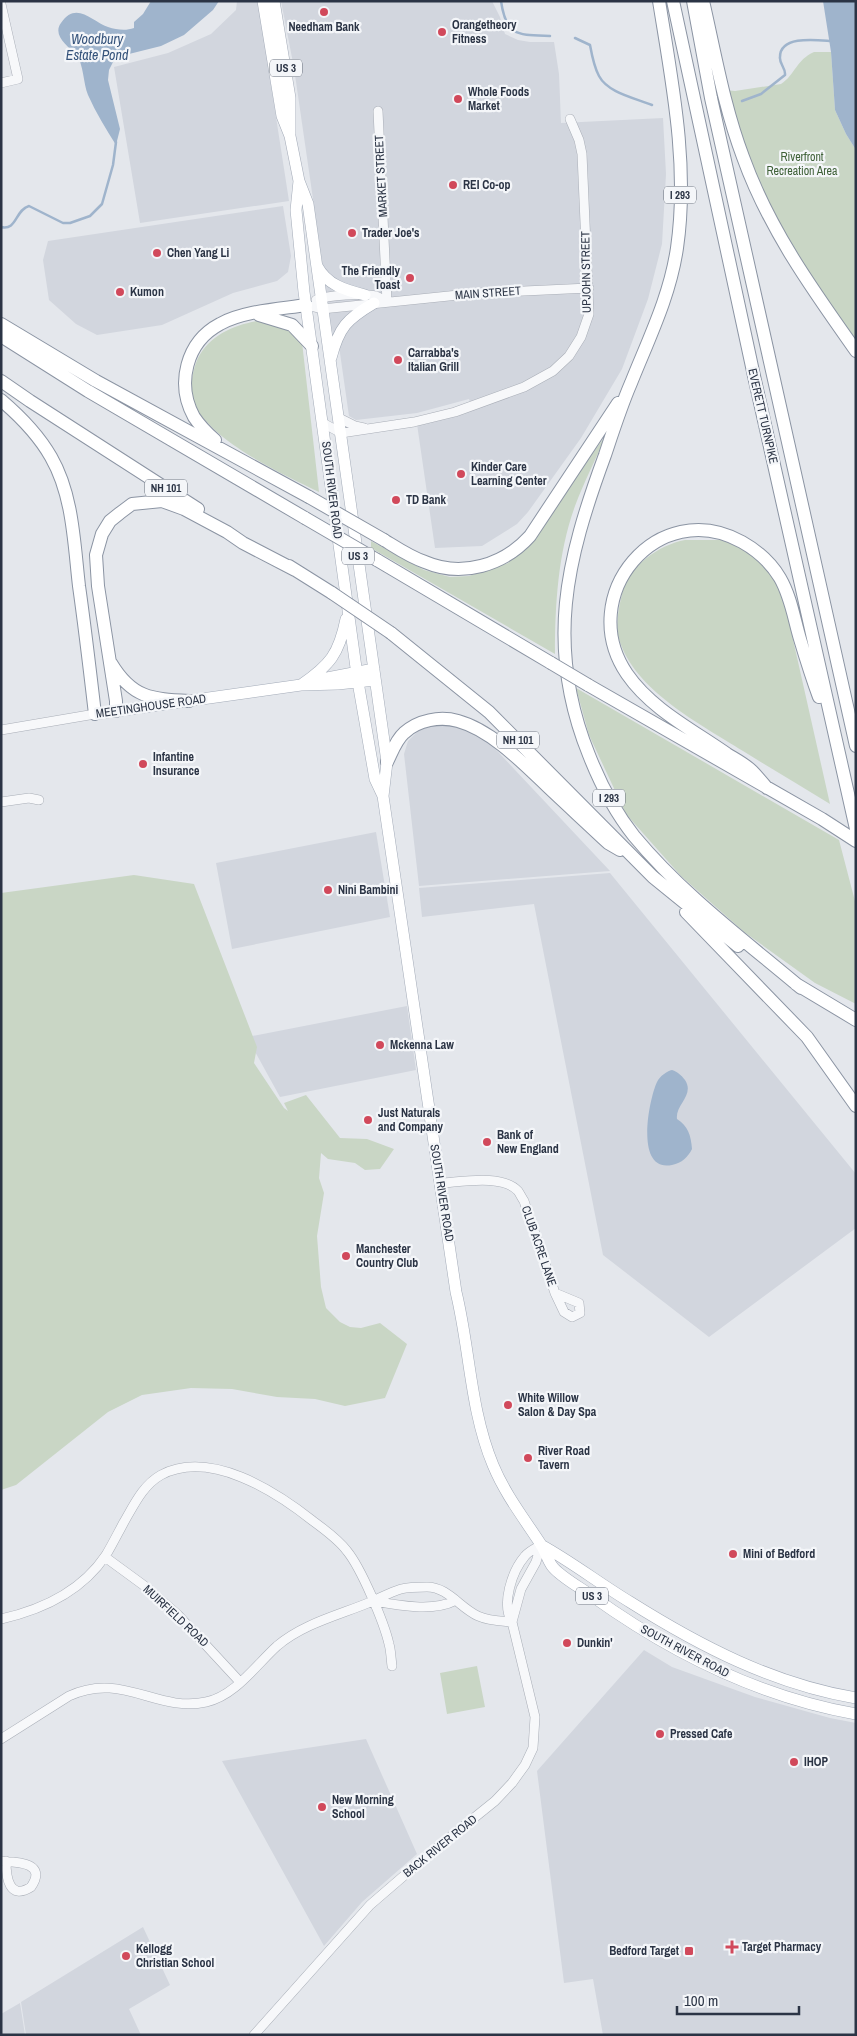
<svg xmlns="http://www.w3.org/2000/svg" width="857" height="2036" viewBox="0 0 857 2036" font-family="'Archivo Narrow',sans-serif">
	<rect width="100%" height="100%" fill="#e4e7ec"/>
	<path fill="#d2d6de" d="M 237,1 L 258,1 L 289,201 L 140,223 L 114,67 L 168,53 L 211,34 L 236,10 Z
		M 281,1 L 492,1 L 500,17 L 505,34 L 518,40 L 530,42 L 554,42 L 559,74 L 561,123 L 663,118 L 666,174 L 662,244 L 648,299 L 622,369 L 581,438 L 528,512 L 517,524 L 482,546 L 435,548 L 417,424 L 473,410 L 469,399 L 417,413 L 356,420 L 349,416 L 340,353 L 332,330 L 294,68 Z
		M 283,206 L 291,256 L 288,272 L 277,281 L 233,293 L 162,325 L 97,335 L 76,324 L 49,300 L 43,260 L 48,241 Z
		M 439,724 L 459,725 L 486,739 L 610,871 L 419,886 L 404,754 L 408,741 L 419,730 Z
		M 376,832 L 390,917 L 232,949 L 216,863 Z
		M 610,873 L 856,1174 L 856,1228 L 709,1337 L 603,1255 L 534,904 L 422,917 L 419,888 Z
		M 407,1006 L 416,1070 L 280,1097 L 247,1037 Z
		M 644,1650 L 672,1667 L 755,1697 L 830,1718 L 856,1723 L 856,2035 L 603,2035 L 593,1979 L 564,1983 L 537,1771 Z
		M 366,1739 L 417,1854 L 362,1902 L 324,1946 L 222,1761 Z
		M 143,1927 L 170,1985 L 129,2009 L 141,2035 L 26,2035 L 21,2002 Z
		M 20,2003 L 25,2035 L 1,2035 L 1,2014 Z"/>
	<path fill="#c9d6c5" d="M 814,52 L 831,52 L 835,110 L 846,134 L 856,150 L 856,347 L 764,209 L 724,90 L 735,91 L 781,84 C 795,75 796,60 814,52 Z
		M 257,321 C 278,323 288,326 302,342 L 319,492 C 282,474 215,443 195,406 C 188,394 192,371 198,358 C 209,336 233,325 257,321 Z
		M 606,435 C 596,459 584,482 575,506 C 558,553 555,604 555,654 L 371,548 L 371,541 L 424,570 L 450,577 L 469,576 L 508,563 L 533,535 Z
		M 685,540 L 722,540 L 753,553 L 769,570 L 783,595 L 830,804 C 801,786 772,769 743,751 C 700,724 634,690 619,639 C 615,626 619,607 622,594 C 628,566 659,545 685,540 Z
		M 576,688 L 839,840 L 856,905 L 856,1004 L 815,983 L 744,932 L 681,876 L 626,814 L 589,735 Z
		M 134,875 L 194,884 L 257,1047 L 254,1063 L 284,1108 L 288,1111 L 284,1103 L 306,1095 L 340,1138 L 367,1139 L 394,1149 L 380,1169 L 365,1170 L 355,1163 L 328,1159 L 321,1153 L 319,1178 L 324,1193 L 317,1236 L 321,1287 L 326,1308 L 340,1322 L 350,1327 L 361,1328 L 380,1323 L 407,1344 L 385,1398 L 345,1406 L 315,1399 L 277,1397 L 232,1389 L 191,1388 L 142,1395 L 108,1412 L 16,1485 L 1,1490 L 1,893 Z
		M 477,1666 L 485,1707 L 447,1714 L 440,1673 Z"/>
	<path fill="#9fb4cc" d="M 151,1 L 219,1 L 213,10 L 184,35 L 161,46 L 125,55 L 113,62 L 109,70 L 108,80 L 120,129 L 116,145 C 106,129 96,113 88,95 C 83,83 84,64 76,55 C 68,46 52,35 61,23 C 76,0 93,22 108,27 C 117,30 126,31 134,28 L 134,22 L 143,14 Z
		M 823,1 L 856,1 L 856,150 L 846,134 L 835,110 L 831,52 Z
		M 672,1070 C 678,1072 681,1075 685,1080 C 695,1095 675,1105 677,1119 C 688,1126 691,1135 692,1149 C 688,1157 682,1163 672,1165 C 634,1173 649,1099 657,1082 C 660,1076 667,1071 672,1070 Z"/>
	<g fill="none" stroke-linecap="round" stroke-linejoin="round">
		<path stroke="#9fb4cc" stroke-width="2.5" d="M 501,1 C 506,37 518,35 550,36
			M 575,38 L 590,45 C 592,56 594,67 599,76 C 608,93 635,98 652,105
			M 742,101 L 761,94 L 785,75 C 786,68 779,64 780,57 C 780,35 817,40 831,41
			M 1,227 C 17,231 15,210 29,206 L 63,223 L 70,223 L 90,216 L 102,204 L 113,165 L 116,142"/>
		<g stroke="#a9aeb7" stroke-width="10">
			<path id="minor" d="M 1,4 L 18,79 L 1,83
				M 378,111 L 387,302
				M 316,300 C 328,295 363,293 376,296 C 379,297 383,300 386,301
				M 306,305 L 322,309 L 478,293 L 589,288
				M 339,418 L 355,426 L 364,428
				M 323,423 L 341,433 L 414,422 L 455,412 L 524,387 L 553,371 L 569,356 L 581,337 L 589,314 L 582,154 L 579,140 L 570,119
				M 1,730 L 95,714
				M 1,802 L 29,798 L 39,800
				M 441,1183 C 461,1182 503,1174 518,1191 C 520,1194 522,1198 524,1201 L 555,1293
				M 555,1293 L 579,1303 L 580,1313 L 572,1317 L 564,1312 Z
				M 105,1557 L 146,1587 L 178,1615 L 240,1682
				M 373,1601 C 396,1605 433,1612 454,1601
				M 1,1619 C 41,1610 82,1591 106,1555 C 112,1545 118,1533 124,1522 C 134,1505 143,1485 161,1475 C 210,1449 275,1491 313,1521 C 325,1530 338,1539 347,1551 C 361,1568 384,1622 389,1644 C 391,1651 391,1659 392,1666
				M 512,1622 L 521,1589 L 536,1562 L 541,1545
				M 1,1739 L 69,1696 C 122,1671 157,1713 206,1702 C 235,1696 256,1665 277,1646 C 304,1623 340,1615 373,1601 C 382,1597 391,1592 401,1589 C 409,1587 419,1587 427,1587 C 448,1587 460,1608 478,1616 C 489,1621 501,1621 512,1622
				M 1,1861 C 16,1862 48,1862 31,1887 C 9,1901 6,1877 6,1861
				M 254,2035 L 370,1905 L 428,1855 L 495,1801 L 512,1783 L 525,1765 L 533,1748 L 535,1717 L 512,1622 C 501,1604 512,1571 525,1556 C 529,1551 536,1548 541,1545"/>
		</g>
		<g stroke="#a3abb8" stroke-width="12">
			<path id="major" d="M 263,1 L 282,116 L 290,136 L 299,181 L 308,204 L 387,762 L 383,796 L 456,1292 C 470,1349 470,1410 493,1465 C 505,1494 523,1517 540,1543 C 545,1550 547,1559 552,1566 C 559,1576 581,1588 592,1596 C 670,1652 760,1697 856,1714
				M 274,1 L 290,98 L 290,134
				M 299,181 L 296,210 L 304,292 L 358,682 L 375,779 L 383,796
				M 317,266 C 327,285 345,290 365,295
				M 331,358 C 339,327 347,319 374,303
				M 322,679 L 374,669
				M 301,685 C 330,665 339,654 346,619
				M 95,714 L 301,685 L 338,684 L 375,680
				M 541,1545 C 572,1562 600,1584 630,1602 C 700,1646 773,1684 856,1698"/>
		</g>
		<g stroke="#8b94a3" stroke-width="14">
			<path id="highway" d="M 659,1 C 672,82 689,166 677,248 C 670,296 649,338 631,383 C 621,406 613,431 605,455 C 566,561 545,646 589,755 C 600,783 615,812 634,836 C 682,894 744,940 801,988
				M 673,1 L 754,376 L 856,829
				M 693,1 L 711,98 L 856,746
				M 703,1 C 715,53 724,107 743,157 C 769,229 812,289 856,351
				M 259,315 L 292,325 L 312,346
				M 1,324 L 96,381 L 309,497
				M 1,336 L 88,391 L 305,518
				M 1,381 L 30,401 L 198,509
				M 1,400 C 21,417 38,434 51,457 C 73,495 74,543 79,586 C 85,628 90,671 95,714
				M 215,440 C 207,433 200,426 194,417 C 176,384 186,342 220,324 C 243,311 280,309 306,305
				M 384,540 C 397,548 410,557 425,562 C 462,578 504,565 530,536 L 618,403
				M 377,560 L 551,663
				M 289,566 L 332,593
				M 391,633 L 489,712 L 653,877 L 738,946
				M 111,663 C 132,698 151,699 189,701
				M 588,685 L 822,819 L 856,841
				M 116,711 L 116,701 L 98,586 L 96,555 L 102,534 L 110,521 L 120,513 L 132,504 L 162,501 L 184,509 L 227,532 L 243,543 L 295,570
				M 387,762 C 392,752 396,740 404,733 C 418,720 440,716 458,721 C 491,730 523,763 547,786 C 567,805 588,824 608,843 L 620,850
				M 767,788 C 762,782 757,776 752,771 C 745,764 735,759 727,754 C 693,730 651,709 627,674 C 574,596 658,495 742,542 C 758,551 771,563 780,578 C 791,597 794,619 800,639 C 806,659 812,678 819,697
				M 686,912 L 807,1037 L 856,1106
				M 796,984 L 856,1020"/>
		</g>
		<use href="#minor" stroke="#f7f8fa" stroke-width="9"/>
		<use href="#major" stroke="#fff" stroke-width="11"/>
		<use href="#highway" stroke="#fff" stroke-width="12"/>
		<g stroke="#8b94a3" stroke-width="14" stroke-linecap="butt">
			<path id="highway-bridge" d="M 309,497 L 384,540
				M 305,518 L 377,560
				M 332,593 L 391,633
				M 551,663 L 588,685"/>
		</g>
		<use href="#highway-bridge" stroke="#fff" stroke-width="12"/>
	</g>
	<g fill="#d1495b" stroke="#f4f6f9" stroke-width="2">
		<circle cx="324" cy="12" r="5"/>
		<circle cx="442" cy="32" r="5"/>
		<circle cx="458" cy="99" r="5"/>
		<circle cx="453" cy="185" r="5"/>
		<circle cx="352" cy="233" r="5"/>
		<circle cx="157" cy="253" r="5"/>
		<circle cx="410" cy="278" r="5"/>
		<circle cx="120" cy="292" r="5"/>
		<circle cx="398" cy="360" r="5"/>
		<circle cx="461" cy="474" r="5"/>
		<circle cx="396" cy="500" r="5"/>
		<circle cx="143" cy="764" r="5"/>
		<circle cx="328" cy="890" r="5"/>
		<circle cx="380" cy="1045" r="5"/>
		<circle cx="368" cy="1120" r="5"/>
		<circle cx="487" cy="1142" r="5"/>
		<circle cx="346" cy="1256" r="5"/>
		<circle cx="508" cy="1405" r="5"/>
		<circle cx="528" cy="1458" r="5"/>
		<circle cx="733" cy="1554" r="5"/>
		<circle cx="567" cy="1643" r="5"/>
		<circle cx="660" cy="1734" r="5"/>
		<circle cx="794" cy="1762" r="5"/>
		<circle cx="322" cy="1807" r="5"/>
		<path d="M729.5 1939.5h5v5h5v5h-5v5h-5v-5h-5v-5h5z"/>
		<rect x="684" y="1946" width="10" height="10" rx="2.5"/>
		<circle cx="126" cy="1956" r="5"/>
	</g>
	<g text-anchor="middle" stroke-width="4.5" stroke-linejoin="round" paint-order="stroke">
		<g fill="#f4f6f9" stroke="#676e7b" stroke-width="1">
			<rect x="270" y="59.5" width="32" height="17" rx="4"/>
			<rect x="664" y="186.5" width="32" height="17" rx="4"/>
			<rect x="145" y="479.5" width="42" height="17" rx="4"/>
			<rect x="342" y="547.5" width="32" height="17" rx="4"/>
			<rect x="497" y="731.5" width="42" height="17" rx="4"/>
			<rect x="593" y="789.5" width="32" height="17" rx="4"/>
			<rect x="576" y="1587.5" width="32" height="17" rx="4"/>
		</g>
		<g font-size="11" font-weight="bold" fill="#2b3445">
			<text x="286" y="72">US 3</text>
			<text x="680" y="199">I 293</text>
			<text x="166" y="492">NH 101</text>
			<text x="358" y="560">US 3</text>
			<text x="518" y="744">NH 101</text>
			<text x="609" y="802">I 293</text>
			<text x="592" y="1600">US 3</text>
		</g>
		<g font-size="12" font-weight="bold" fill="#2b3445" stroke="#f4f6f9" text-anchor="start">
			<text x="452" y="29">Orangetheory<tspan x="452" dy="14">Fitness</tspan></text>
			<text x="324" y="31" text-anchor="middle">Needham Bank</text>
			<text x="468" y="96">Whole Foods<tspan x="468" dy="14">Market</tspan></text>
			<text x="463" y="189">REI Co-op</text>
			<text x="362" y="237">Trader Joe's</text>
			<text x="167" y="257">Chen Yang Li</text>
			<text x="400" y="275" text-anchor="end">The Friendly<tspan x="400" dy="14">Toast</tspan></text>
			<text x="130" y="296">Kumon</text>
			<text x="408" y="357">Carrabba's<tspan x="408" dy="14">Italian Grill</tspan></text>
			<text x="471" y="471">Kinder Care<tspan x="471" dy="14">Learning Center</tspan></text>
			<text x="406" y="504">TD Bank</text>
			<text x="153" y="761">Infantine<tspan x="153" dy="14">Insurance</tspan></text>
			<text x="338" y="894">Nini Bambini</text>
			<text x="390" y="1049">Mckenna Law</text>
			<text x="378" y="1117">Just Naturals<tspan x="378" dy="14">and Company</tspan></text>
			<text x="497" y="1139">Bank of<tspan x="497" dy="14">New England</tspan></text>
			<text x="356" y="1253">Manchester<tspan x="356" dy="14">Country Club</tspan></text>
			<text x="518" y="1402">White Willow<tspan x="518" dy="14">Salon &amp; Day Spa</tspan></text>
			<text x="538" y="1455">River Road<tspan x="538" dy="14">Tavern</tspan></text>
			<text x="743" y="1558">Mini of Bedford</text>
			<text x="577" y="1647">Dunkin'</text>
			<text x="670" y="1738">Pressed Cafe</text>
			<text x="804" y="1766">IHOP</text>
			<text x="332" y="1804">New Morning<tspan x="332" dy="14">School</tspan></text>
			<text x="742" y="1951">Target Pharmacy</text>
			<text x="136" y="1953">Kellogg<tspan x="136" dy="14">Christian School</tspan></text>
			<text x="679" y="1955" text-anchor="end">Bedford Target</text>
		</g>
		<g font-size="12" fill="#3f6138" stroke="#f4f6f9">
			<text x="802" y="161">Riverfront<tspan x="802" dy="14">Recreation Area</tspan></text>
		</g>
		<g font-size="12" fill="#2b3445" stroke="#f4f6f9">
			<text transform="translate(381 176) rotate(-93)" y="4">MARKET STREET</text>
			<text transform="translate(586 272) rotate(-91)" y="4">UPJOHN STREET</text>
			<text transform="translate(488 293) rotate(-4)" y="4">MAIN STREET</text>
			<text transform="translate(763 416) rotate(77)" y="4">EVERETT TURNPIKE</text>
			<text transform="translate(332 490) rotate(83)" y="4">SOUTH RIVER ROAD</text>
			<text transform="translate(151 706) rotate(-8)" y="4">MEETINGHOUSE ROAD</text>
			<text transform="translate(442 1193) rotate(81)" y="4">SOUTH RIVER ROAD</text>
			<text transform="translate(539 1246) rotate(71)" y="4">CLUB ACRE LANE</text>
			<text transform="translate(176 1616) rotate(43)" y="4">MUIRFIELD ROAD</text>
			<text transform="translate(685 1651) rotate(28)" y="4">SOUTH RIVER ROAD</text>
			<text transform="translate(440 1846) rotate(-39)" y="4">BACK RIVER ROAD</text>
		</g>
		<g font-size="14" font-style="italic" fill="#34527a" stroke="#f4f6f9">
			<text x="97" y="44">Woodbury<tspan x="97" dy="16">Estate Pond</tspan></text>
		</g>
	</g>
	<rect width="857" height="2036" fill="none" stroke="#2b3445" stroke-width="5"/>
	<path d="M677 2006v8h122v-8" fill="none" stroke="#2b3445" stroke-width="2.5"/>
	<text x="684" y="2006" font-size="15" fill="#2b3445" stroke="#f4f6f9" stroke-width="4" paint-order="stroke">100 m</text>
</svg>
